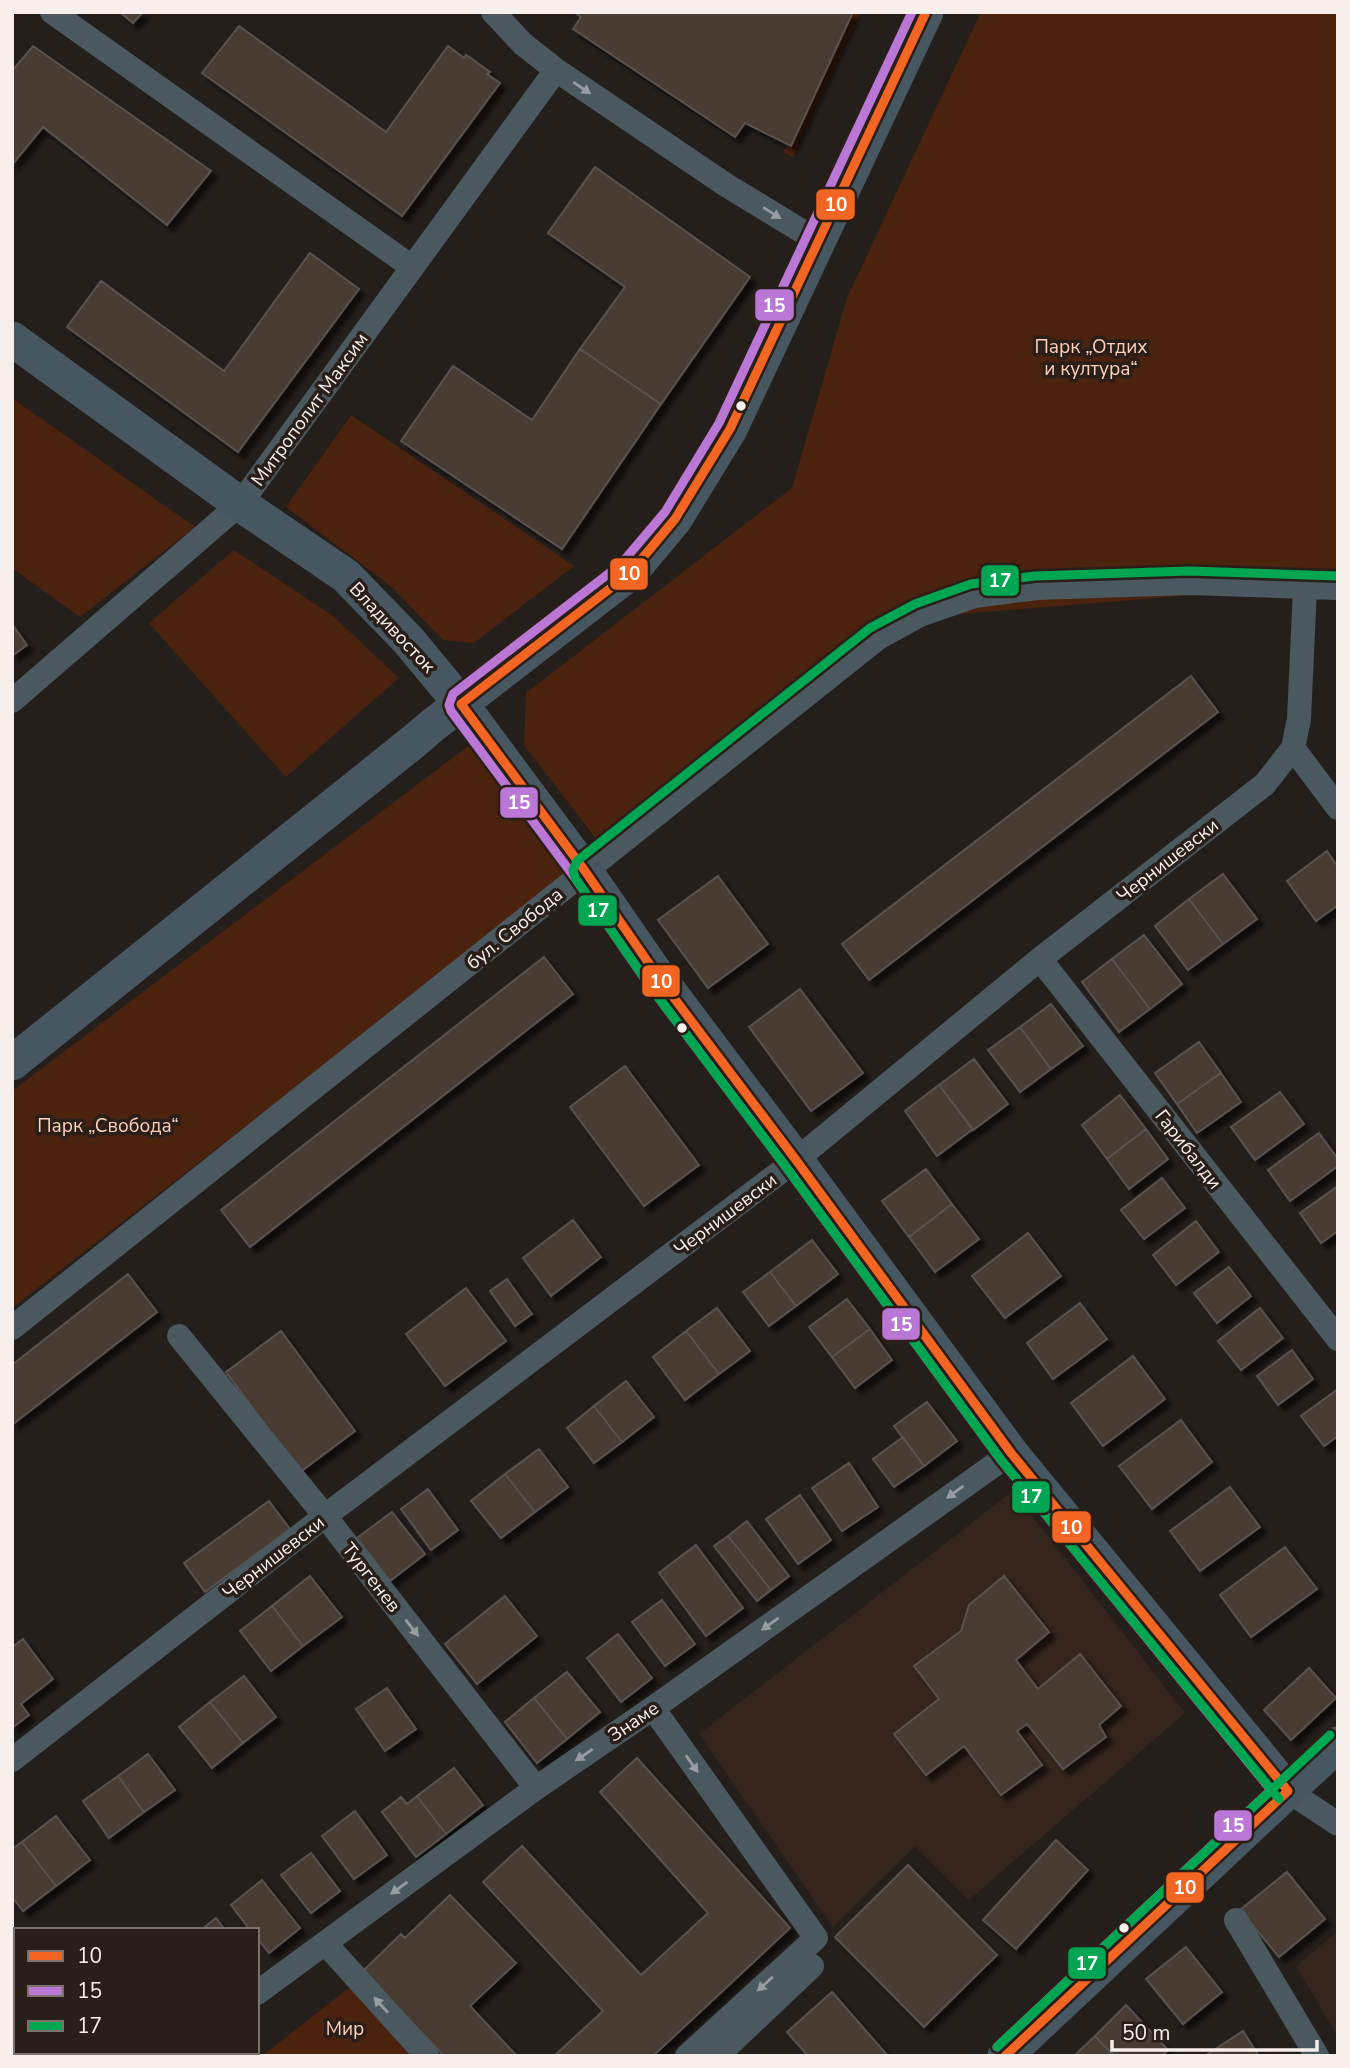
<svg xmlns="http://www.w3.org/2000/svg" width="1350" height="2068" viewBox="0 0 1350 2068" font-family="'Nunito Sans',sans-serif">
	<defs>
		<filter id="shadow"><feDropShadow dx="6" dy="6" stdDeviation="2" flood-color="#0009"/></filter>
	</defs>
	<rect width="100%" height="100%" fill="#251f1c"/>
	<path fill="#35251d" d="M 1013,1491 L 1185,1713 L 969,1900 L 915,1846 L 833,1927 L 699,1734 Z
		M 1338,1931 L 1338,2037 L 1296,1966 Z"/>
	<path fill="#4a220d" d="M 853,12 L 861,12 L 793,157 L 783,152 L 787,144 L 792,145 Z
		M 981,12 L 1338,12 L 1338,583 L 887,620 L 600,844 L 524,745 L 526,693 L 792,488 L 847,298 Z
		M 12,398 L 195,527 L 80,617 L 12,568 Z
		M 351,415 L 574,566 L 474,643 L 443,640 L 392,587 L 286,507 Z
		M 234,550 L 333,616 L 399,678 L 286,777 L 149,623 Z
		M 471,744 L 570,874 L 12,1308 L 12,1091 Z
		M 350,1987 L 413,2056 L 262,2056 Z"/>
	<path fill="#473a33" stroke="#585250" stroke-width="2" filter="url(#shadow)" d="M 120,12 L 143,12 L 133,23 Z
		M 574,12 L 853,12 L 791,146 L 745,123 L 735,137 L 573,29 L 581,17 Z
		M 239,26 L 386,132 L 448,46 L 464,58 L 466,55 L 490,72 L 487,74 L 500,83 L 402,216 L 202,73 Z
		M 33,46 L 211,171 L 167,225 L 43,127 L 12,165 L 12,71 Z
		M 595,167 L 750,277 L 661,404 L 580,349 L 625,287 L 548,233 Z
		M 310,253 L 359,289 L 238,452 L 67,327 L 101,281 L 224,371 Z
		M 580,349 L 661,404 L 562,549 L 401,441 L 453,366 L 532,420 Z
		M 12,624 L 27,645 L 12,656 Z
		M 1191,676 L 1218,712 L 869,980 L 842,944 Z
		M 1327,851 L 1338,867 L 1338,905 L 1316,921 L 1287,881 Z
		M 1223,874 L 1257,919 L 1223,944 L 1189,899 Z
		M 718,876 L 768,944 L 708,988 L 658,920 Z
		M 1189,899 L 1223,944 L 1188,970 L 1155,926 Z
		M 1144,935 L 1182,984 L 1150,1009 L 1112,959 Z
		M 544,957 L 573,994 L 250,1247 L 221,1210 Z
		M 1112,959 L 1150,1009 L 1119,1032 L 1082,982 Z
		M 800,989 L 863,1073 L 811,1111 L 749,1027 Z
		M 1051,1004 L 1083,1046 L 1051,1069 L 1020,1027 Z
		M 1020,1027 L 1051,1069 L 1020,1092 L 988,1050 Z
		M 1199,1042 L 1221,1073 L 1177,1104 L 1155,1073 Z
		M 974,1059 L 1008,1104 L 973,1130 L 939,1085 Z
		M 625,1066 L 699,1165 L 644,1206 L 570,1107 Z
		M 1221,1073 L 1241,1102 L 1197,1133 L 1177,1104 Z
		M 939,1085 L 973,1129 L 937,1156 L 905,1111 Z
		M 1280,1092 L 1304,1124 L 1255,1160 L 1231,1127 Z
		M 1120,1095 L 1146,1129 L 1107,1159 L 1082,1125 Z
		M 1146,1129 L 1168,1159 L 1129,1189 L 1107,1159 Z
		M 1319,1133 L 1338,1159 L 1338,1166 L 1290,1201 L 1268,1170 Z
		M 926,1169 L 952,1204 L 909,1237 L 882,1201 Z
		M 1162,1178 L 1185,1208 L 1144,1239 L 1121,1210 Z
		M 1338,1186 L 1338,1231 L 1321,1243 L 1300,1213 Z
		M 952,1204 L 979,1239 L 935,1272 L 909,1237 Z
		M 573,1220 L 601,1257 L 551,1296 L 523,1258 Z
		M 1196,1221 L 1219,1252 L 1176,1285 L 1153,1255 Z
		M 1028,1233 L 1061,1276 L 1005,1318 L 972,1276 Z
		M 812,1240 L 838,1274 L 796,1306 L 770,1272 Z
		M 1229,1267 L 1251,1296 L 1217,1323 L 1194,1293 Z
		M 770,1272 L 796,1306 L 769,1326 L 743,1292 Z
		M 128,1274 L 157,1312 L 12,1425 L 12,1365 Z
		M 507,1279 L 532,1314 L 515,1326 L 490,1291 Z
		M 466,1288 L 506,1341 L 445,1386 L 406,1334 Z
		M 847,1299 L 870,1329 L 832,1357 L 809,1327 Z
		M 1080,1303 L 1107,1339 L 1053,1379 L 1027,1343 Z
		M 717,1308 L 750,1351 L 719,1374 L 686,1331 Z
		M 1260,1308 L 1283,1338 L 1241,1370 L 1218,1341 Z
		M 870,1329 L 892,1360 L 855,1388 L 832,1357 Z
		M 281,1331 L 355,1431 L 300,1472 L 226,1372 Z
		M 686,1331 L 719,1374 L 685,1400 L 653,1357 Z
		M 1292,1350 L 1313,1379 L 1278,1405 L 1257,1376 Z
		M 1133,1356 L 1165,1399 L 1103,1446 L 1071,1403 Z
		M 626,1381 L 654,1417 L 622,1442 L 594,1406 Z
		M 1338,1389 L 1338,1436 L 1324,1446 L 1301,1416 Z
		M 927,1402 L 957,1441 L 924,1466 L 894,1426 Z
		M 594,1406 L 622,1442 L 594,1463 L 567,1428 Z
		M 1181,1420 L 1212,1462 L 1152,1509 L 1119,1466 Z
		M 903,1437 L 924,1466 L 894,1487 L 873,1459 Z
		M 539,1449 L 568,1487 L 535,1512 L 505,1474 Z
		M 849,1463 L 878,1507 L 842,1531 L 812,1488 Z
		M 505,1474 L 535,1512 L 501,1538 L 471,1501 Z
		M 1230,1487 L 1260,1527 L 1200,1571 L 1170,1531 Z
		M 428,1489 L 458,1530 L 431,1550 L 401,1509 Z
		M 800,1495 L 831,1540 L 798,1564 L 766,1519 Z
		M 269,1501 L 290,1529 L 205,1592 L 184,1563 Z
		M 392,1512 L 425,1554 L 390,1581 L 357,1538 Z
		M 747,1521 L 789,1576 L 771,1590 L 728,1536 Z
		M 728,1536 L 771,1590 L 757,1601 L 714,1546 Z
		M 696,1545 L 743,1608 L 706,1636 L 659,1573 Z
		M 1285,1547 L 1317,1589 L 1251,1637 L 1220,1595 Z
		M 310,1576 L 342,1617 L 303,1646 L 272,1606 Z
		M 1004,1576 L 1049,1632 L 1016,1660 L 1038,1689 L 1080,1654 L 1121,1706 L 1099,1725 L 1106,1737 L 1063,1769 L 1027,1724 L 1017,1731 L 1042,1765 L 1001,1795 L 964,1746 L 926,1775 L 894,1734 L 939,1699 L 914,1666 L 961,1631 L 969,1605 Z
		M 505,1596 L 537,1636 L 477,1684 L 445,1644 Z
		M 662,1600 L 695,1644 L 665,1666 L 632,1622 Z
		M 272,1606 L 303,1646 L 271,1671 L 240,1631 Z
		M 618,1634 L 652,1678 L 621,1702 L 587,1658 Z
		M 23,1639 L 53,1679 L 21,1704 L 29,1715 L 12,1728 L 12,1647 Z
		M 1309,1668 L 1336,1698 L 1291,1740 L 1264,1710 Z
		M 567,1672 L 600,1712 L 567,1739 L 534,1698 Z
		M 244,1676 L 276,1717 L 243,1743 L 210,1702 Z
		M 387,1688 L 416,1729 L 385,1751 L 356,1709 Z
		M 534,1698 L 567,1739 L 537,1763 L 505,1722 Z
		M 210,1702 L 243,1743 L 212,1768 L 179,1727 Z
		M 148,1754 L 175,1790 L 144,1812 L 118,1776 Z
		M 637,1758 L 790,1928 L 653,2056 L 554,2056 L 603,2011 L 483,1882 L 522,1846 L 641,1975 L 708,1913 L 600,1792 Z
		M 454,1768 L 483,1805 L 446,1834 L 417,1796 Z
		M 118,1776 L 144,1812 L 109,1838 L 83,1801 Z
		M 417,1796 L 446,1834 L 416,1857 L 382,1812 L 401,1797 L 407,1804 Z
		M 355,1811 L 387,1855 L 354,1879 L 322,1836 Z
		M 56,1816 L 90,1860 L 56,1886 L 22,1842 Z
		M 1056,1840 L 1088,1870 L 1016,1949 L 983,1920 Z
		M 22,1842 L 56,1886 L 23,1911 L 12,1897 L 12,1849 Z
		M 311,1853 L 340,1891 L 311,1913 L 281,1875 Z
		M 908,1865 L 997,1955 L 924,2027 L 835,1937 Z
		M 1287,1872 L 1325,1919 L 1279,1957 L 1240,1910 Z
		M 262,1880 L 300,1928 L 269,1953 L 257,1938 L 257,1930 L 250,1930 L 231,1905 Z
		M 450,1895 L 516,1963 L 470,2006 L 517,2056 L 444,2056 L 363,1971 L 401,1934 L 405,1938 Z
		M 216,1918 L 225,1930 L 201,1930 Z
		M 1186,1947 L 1222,1992 L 1183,2024 L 1146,1979 Z
		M 16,1973 L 16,2041 L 12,2044 L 12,1976 Z
		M 832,1992 L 888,2056 L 808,2056 L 787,2032 Z
		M 1126,2005 L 1168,2050 L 1162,2056 L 1114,2056 L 1095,2036 Z
		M 1243,2031 L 1259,2056 L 1205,2056 Z
		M 1095,2036 L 1114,2056 L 1074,2056 Z"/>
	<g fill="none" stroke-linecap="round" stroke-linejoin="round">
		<path stroke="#4a5860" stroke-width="24" d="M 52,12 L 412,267
			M 493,12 L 523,44 L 556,70 L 726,185 L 818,241
			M 12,701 L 240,504 L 556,70
			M 1293,748 L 1338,808
			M 1040,959 L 1338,1339
			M 12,1328 L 878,638 L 920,615 L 975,596 L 1037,588 L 1189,583 L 1338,588
			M 179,1336 L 325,1516 L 536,1788
			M 653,1708 L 816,1938 L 687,2056
			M 12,1760 L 325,1516 L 796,1160 L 1040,959 L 1265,784 L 1293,748 L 1299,719 L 1305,588
			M 1288,1791 L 1338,1824
			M 1236,1920 L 1317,2056
			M 325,1943 L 427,2056
			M 257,1993 L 536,1788 L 653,1708 L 1011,1453
			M 172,2056 L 177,2052
			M 717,2056 L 812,1966"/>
		<path stroke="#475761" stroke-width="35" d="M 12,339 L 240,504 L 346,576 L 409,641 L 461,704 L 518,781 L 585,871 L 659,978 L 796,1160 L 1011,1453 L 1288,1791
			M 12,1063 L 413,742 L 433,725 L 630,573 L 675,519 L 730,429 L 926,12
			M 1005,2056 L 1338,1744"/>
		<g stroke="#291e18" stroke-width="14">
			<path id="bus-1" d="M 461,704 L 585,871 L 659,978 L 796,1160 L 1011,1453 L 1288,1791
				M 461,704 L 630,573 L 675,519 L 730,429 L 926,12
				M 1005,2056 L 1288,1791"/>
		</g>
		<g stroke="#291e18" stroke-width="14">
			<path id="bus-2" d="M 912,12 L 719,423 L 665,512 L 621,564 L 453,694 L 449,705 L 451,711 L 575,878 L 649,985 L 786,1167 L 1001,1460 L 1271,1790 L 997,2047"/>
		</g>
		<g stroke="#291e18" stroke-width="14">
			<path id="bus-3" d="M 1279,1799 L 1001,1460 L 786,1167 L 649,985 L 575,878 L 573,870 L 577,861 L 870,628 L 915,604 L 971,584 L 1035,576 L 1189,571 L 1338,576
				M 997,2047 L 1330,1735"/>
		</g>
		<use href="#bus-1" stroke="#f26522" stroke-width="9"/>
		<use href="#bus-2" stroke="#ba77d6" stroke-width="9"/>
		<use href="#bus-3" stroke="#00a651" stroke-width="9"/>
	</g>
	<defs><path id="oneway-solid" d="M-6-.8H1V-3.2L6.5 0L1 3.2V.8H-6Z" transform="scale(1.75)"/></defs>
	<g fill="#989c9f">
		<use href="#oneway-solid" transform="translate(582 88) rotate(34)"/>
		<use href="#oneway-solid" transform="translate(772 213) rotate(32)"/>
		<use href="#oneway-solid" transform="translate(955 1492) rotate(144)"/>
		<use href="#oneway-solid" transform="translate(770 1624) rotate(144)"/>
		<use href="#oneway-solid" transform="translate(412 1628) rotate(52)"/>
		<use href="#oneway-solid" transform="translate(584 1755) rotate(146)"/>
		<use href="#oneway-solid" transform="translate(692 1764) rotate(55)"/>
		<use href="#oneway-solid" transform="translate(399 1888) rotate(144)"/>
		<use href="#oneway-solid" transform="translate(765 1984) rotate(137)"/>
		<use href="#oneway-solid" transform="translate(381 2005) rotate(-132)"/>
	</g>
	<g fill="#f7efec" stroke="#291e18" stroke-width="2.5">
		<circle cx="741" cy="406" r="6"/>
		<circle cx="682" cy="1028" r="6"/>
		<circle cx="1124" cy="1928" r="6"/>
	</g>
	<g text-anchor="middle" stroke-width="7" stroke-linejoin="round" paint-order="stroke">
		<g font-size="19" fill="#ffd0ba" stroke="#291e18">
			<text x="1091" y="353">Парк „Отдих<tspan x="1091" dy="22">и култура“</tspan></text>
			<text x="108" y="1132">Парк „Свобода“</text>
			<text x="345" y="2035">Мир</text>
		</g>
		<g font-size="19" fill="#f7efec" stroke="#291e18">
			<text transform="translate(309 409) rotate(-54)" y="7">Митрополит Максим</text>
			<text transform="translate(393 627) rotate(47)" y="7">Владивосток</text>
			<text transform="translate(1167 860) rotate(-38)" y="7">Чернишевски</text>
			<text transform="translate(514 928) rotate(-39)" y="7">бул. Свобода</text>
			<text transform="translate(1189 1149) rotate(52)" y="7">Гарибалди</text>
			<text transform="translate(725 1214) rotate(-37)" y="7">Чернишевски</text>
			<text transform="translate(273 1557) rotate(-38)" y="7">Чернишевски</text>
			<text transform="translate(372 1577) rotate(52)" y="7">Тургенев</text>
			<text transform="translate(633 1721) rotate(-34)" y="7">Знаме</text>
		</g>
	</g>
	<g stroke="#291e18" stroke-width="2.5">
		<rect x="815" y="188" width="41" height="33" rx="7" fill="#f26522"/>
		<rect x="754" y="288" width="41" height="34" rx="7" fill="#ba77d6"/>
		<rect x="609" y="557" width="40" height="34" rx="7" fill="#f26522"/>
		<rect x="980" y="564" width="40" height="33" rx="7" fill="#00a651"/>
		<rect x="499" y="786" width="40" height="33" rx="7" fill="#ba77d6"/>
		<rect x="577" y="894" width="41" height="33" rx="7" fill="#00a651"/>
		<rect x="641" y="964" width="40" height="34" rx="7" fill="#f26522"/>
		<rect x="881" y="1307" width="40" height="34" rx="7" fill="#ba77d6"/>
		<rect x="1011" y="1480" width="40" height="34" rx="7" fill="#00a651"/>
		<rect x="1051" y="1510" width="41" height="34" rx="7" fill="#f26522"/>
		<rect x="1213" y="1809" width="40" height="33" rx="7" fill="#ba77d6"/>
		<rect x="1165" y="1871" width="40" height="33" rx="7" fill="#f26522"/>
		<rect x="1067" y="1946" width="40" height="34" rx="7" fill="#00a651"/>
	</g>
	<g font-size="19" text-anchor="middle" font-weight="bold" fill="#fff">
		<text x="836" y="211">10</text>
		<text x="774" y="312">15</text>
		<text x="629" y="580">10</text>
		<text x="1000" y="587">17</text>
		<text x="519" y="809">15</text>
		<text x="598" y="917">17</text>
		<text x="661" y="988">10</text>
		<text x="901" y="1331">15</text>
		<text x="1031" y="1503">17</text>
		<text x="1071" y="1534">10</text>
		<text x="1233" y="1832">15</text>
		<text x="1185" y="1894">10</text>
		<text x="1087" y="1970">17</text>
	</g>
	<rect width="1350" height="2068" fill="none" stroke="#f7efec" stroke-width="28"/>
	<rect x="14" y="1928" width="245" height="126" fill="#291e18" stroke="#7b726d" stroke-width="2"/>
	<rect x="28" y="1951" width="35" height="10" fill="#f26522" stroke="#7b726d" stroke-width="2"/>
	<text x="77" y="1963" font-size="21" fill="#f7efec">10</text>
	<rect x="28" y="1986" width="35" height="10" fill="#ba77d6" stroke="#7b726d" stroke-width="2"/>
	<text x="77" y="1998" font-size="21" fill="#f7efec">15</text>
	<rect x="28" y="2021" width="35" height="10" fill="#00a651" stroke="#7b726d" stroke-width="2"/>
	<text x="77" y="2033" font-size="21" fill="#f7efec">17</text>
	<path d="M1112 2040v10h205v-10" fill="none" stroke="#f7efec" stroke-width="3.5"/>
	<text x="1122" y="2040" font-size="21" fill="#f7efec" stroke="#291e18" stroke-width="5" paint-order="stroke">50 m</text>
</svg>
